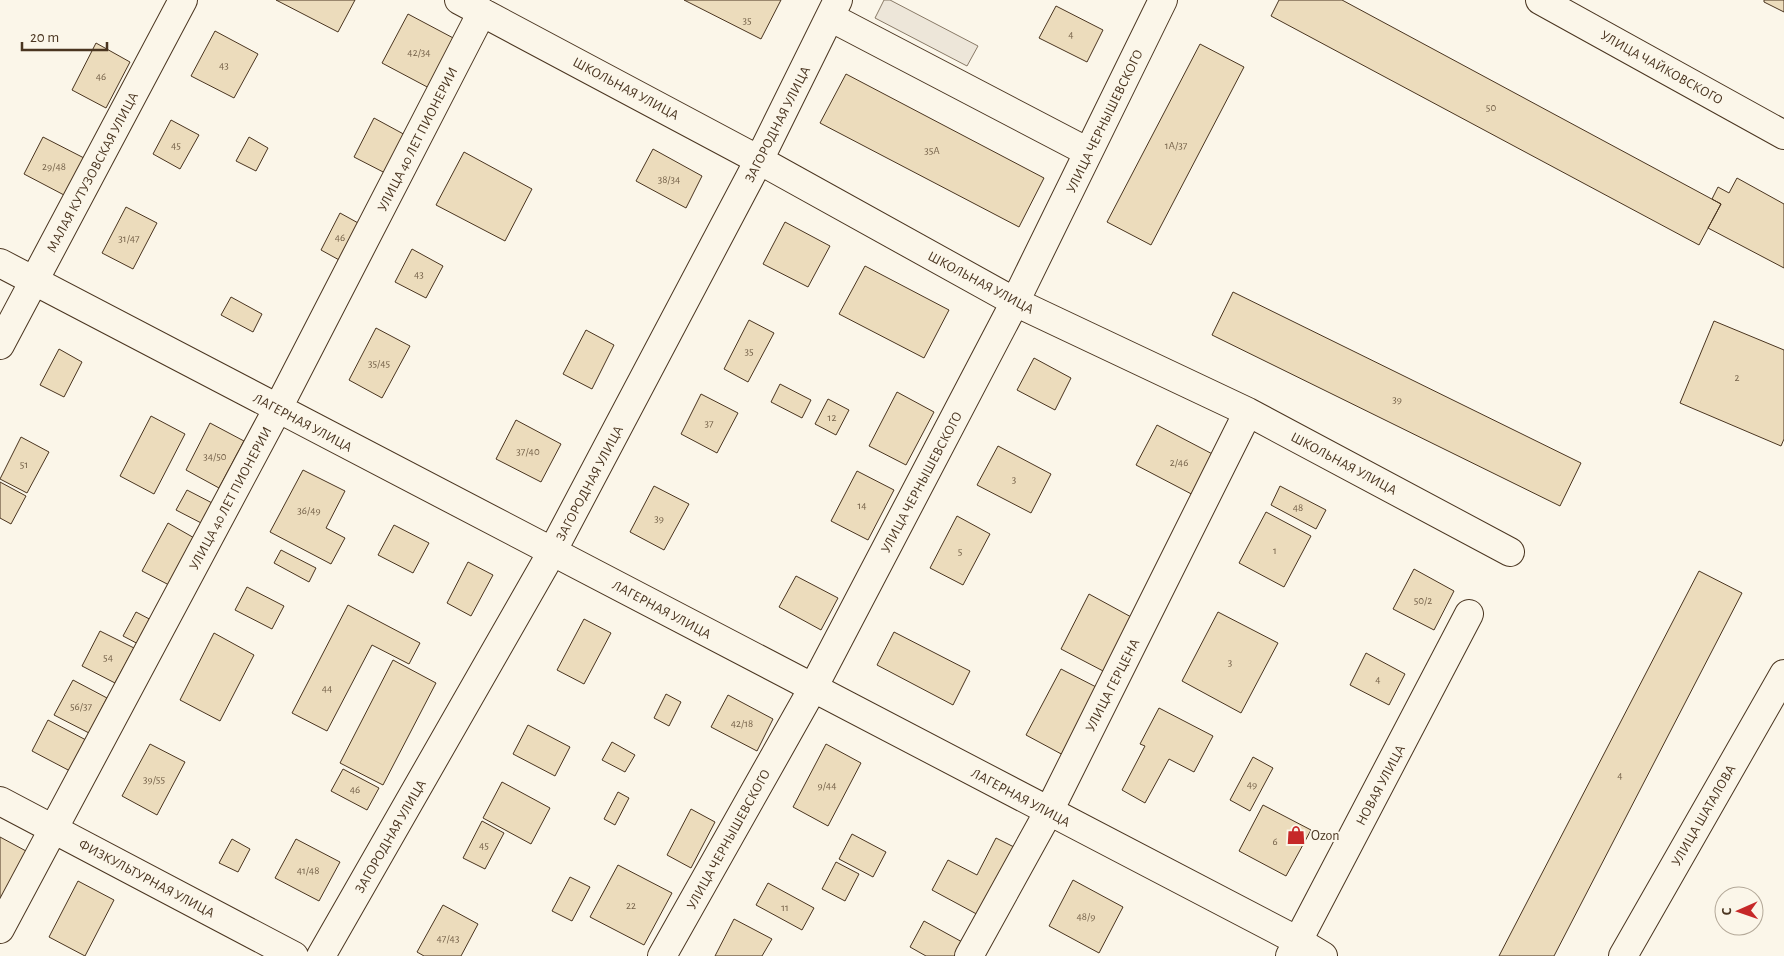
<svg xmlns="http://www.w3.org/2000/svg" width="1784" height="956" viewBox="0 0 1784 956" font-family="'Alegreya Sans',sans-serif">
	<rect width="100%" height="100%" fill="#fbf6e9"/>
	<path fill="#ede6d9" stroke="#887966" d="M 884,0 L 890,0 L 978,46 L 967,66 L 875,18 Z"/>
	<path fill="#ecdcbc" stroke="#4a3520" d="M 276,0 L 355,0 L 338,32 Z
		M 684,0 L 781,0 L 761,39 Z
		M 1279,0 L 1342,0 L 1721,204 L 1699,245 L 1271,16 Z
		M 1764,0 L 1784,0 L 1784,12 L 1764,2 Z
		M 1056,6 L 1103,30 L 1087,62 L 1039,38 Z
		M 408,14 L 457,40 L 431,89 L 382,63 Z
		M 215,31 L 258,54 L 234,98 L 191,76 Z
		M 96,43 L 130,62 L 106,108 L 72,90 Z
		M 1200,44 L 1244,67 L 1151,245 L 1107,222 Z
		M 846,74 L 1044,178 L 1019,227 L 820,123 Z
		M 374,118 L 409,137 L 389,175 L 354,157 Z
		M 171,120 L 199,135 L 180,169 L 153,154 Z
		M 43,137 L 84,158 L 64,195 L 24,174 Z
		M 249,137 L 268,148 L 256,171 L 236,161 Z
		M 653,149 L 702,176 L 686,208 L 636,181 Z
		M 464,152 L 532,189 L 505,241 L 436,205 Z
		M 1737,178 L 1784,204 L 1784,268 L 1708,228 L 1721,204 L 1712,199 L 1718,187 L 1729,193 Z
		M 126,207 L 157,223 L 133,269 L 102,253 Z
		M 340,213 L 360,224 L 341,261 L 321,250 Z
		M 785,222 L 830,246 L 808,287 L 763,264 Z
		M 412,249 L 443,266 L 426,298 L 395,282 Z
		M 865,266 L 949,310 L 924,358 L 839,314 Z
		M 1233,292 L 1581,463 L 1560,506 L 1212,335 Z
		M 231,297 L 262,314 L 253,332 L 221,315 Z
		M 749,320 L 774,333 L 748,382 L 724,369 Z
		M 1714,321 L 1784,350 L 1784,439 L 1781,446 L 1680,403 Z
		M 376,328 L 410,346 L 382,398 L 349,380 Z
		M 586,330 L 614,345 L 592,389 L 563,374 Z
		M 59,349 L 82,362 L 64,397 L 40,385 Z
		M 1034,358 L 1071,378 L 1055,410 L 1017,390 Z
		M 780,384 L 811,400 L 802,418 L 771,402 Z
		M 897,392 L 934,412 L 906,465 L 869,446 Z
		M 701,394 L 738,413 L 717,453 L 681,434 Z
		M 828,399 L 849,410 L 836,435 L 815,424 Z
		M 151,416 L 185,434 L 154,494 L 120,476 Z
		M 516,420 L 561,444 L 541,482 L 496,459 Z
		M 210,423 L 244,441 L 219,488 L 186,470 Z
		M 1157,425 L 1222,459 L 1201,499 L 1136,465 Z
		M 21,437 L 49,452 L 27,493 L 0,479 Z
		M 998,446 L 1051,474 L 1031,513 L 977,485 Z
		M 303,470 L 345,491 L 326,528 L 345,538 L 331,564 L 270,532 Z
		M 857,471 L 894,490 L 868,540 L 831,521 Z
		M 0,482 L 26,496 L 11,524 L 0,518 Z
		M 654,486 L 689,504 L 664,550 L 630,532 Z
		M 1280,486 L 1326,510 L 1316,529 L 1271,505 Z
		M 187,490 L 218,506 L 207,526 L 176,510 Z
		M 1266,512 L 1311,536 L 1284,587 L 1239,563 Z
		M 957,516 L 990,534 L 963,585 L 930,568 Z
		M 168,523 L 196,539 L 171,586 L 142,571 Z
		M 394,525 L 429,543 L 413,573 L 378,555 Z
		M 281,550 L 316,568 L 309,582 L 274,563 Z
		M 468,562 L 493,575 L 471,616 L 447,603 Z
		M 1414,569 L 1454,591 L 1434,630 L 1393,609 Z
		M 1699,571 L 1742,593 L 1554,956 L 1499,956 Z
		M 796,576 L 838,598 L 821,630 L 779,607 Z
		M 247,587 L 284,606 L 272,629 L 235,610 Z
		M 1089,594 L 1133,618 L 1105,672 L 1061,649 Z
		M 348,605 L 420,643 L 409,664 L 372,645 L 327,731 L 292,713 Z
		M 136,612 L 157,623 L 144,647 L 123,636 Z
		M 1218,612 L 1278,643 L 1241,713 L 1182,681 Z
		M 584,619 L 611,633 L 584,684 L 557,670 Z
		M 100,631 L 134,648 L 115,683 L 82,666 Z
		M 894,632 L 970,671 L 953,705 L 877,665 Z
		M 214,633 L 254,655 L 220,721 L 180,700 Z
		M 1366,653 L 1405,674 L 1389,705 L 1350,685 Z
		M 393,660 L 436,683 L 383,785 L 340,763 Z
		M 1061,669 L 1100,689 L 1065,756 L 1026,735 Z
		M 73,680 L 107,698 L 89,733 L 54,715 Z
		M 666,694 L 681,702 L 669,726 L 654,718 Z
		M 728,695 L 773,719 L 757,751 L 711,727 Z
		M 1159,708 L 1213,736 L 1194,772 L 1169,759 L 1145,803 L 1122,790 L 1145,746 L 1140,744 Z
		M 48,720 L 86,740 L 70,771 L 32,751 Z
		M 528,725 L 570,747 L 555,776 L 513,754 Z
		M 612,742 L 635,755 L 625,772 L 602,760 Z
		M 150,744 L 185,762 L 157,815 L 122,796 Z
		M 826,744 L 861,763 L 828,826 L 793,807 Z
		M 1253,757 L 1273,768 L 1250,811 L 1230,800 Z
		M 343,769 L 379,788 L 367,810 L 331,791 Z
		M 502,782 L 550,808 L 531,844 L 483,818 Z
		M 618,792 L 629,798 L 615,825 L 604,819 Z
		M 1263,805 L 1311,830 L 1286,876 L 1239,851 Z
		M 691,809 L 715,822 L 691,868 L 667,855 Z
		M 482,821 L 504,833 L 485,869 L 463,858 Z
		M 852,834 L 886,852 L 873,877 L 839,859 Z
		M 0,837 L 26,851 L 0,900 Z
		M 996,838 L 1016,848 L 984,918 L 932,890 L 948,860 L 977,875 Z
		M 232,839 L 250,849 L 238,872 L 219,863 Z
		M 296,839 L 340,862 L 319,901 L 275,878 Z
		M 836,862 L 859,874 L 845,901 L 822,889 Z
		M 618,865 L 672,893 L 644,945 L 590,917 Z
		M 570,877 L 590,887 L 572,921 L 552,911 Z
		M 1073,880 L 1123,907 L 1099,953 L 1049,926 Z
		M 78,881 L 114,900 L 85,956 L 49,937 Z
		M 768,883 L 814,908 L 802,930 L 756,905 Z
		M 443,905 L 478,924 L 461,956 L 424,956 L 417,952 Z
		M 734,919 L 772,939 L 762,956 L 715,956 Z
		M 924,921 L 964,943 L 957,956 L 926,956 L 910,947 Z"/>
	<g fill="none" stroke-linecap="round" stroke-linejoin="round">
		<g stroke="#4a3520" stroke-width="30">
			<path id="minor" d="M 459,0 L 759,160 L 1015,302 L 1248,412 L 1510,552
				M 1540,0 L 1784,135
				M 830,17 L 1088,152
				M 0,263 L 1298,941 L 1323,956
				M 0,345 L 183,0
				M 0,801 L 294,956
				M 0,929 L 278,408 L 482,12
				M 321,956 L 552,552 L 759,160 L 838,0
				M 662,956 L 813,688 L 1015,302 L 1163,0
				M 969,956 L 1049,811 L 1248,412
				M 1290,956 L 1469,614
				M 1623,956 L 1784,674"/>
		</g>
		<use href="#minor" stroke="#fbf6e9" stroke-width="28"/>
	</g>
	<defs>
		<g id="shop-bare" transform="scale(1.5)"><path d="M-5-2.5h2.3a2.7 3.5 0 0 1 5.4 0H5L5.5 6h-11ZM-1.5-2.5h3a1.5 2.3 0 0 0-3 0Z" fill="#c62828" stroke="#fbf6e9" stroke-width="2.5" paint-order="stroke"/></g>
	</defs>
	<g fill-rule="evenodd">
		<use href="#shop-bare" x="1296" y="835"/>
	</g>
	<g text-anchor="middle" stroke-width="4" stroke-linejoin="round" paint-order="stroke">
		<g font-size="11" fill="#725f47">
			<text x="747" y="24">35</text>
			<text x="1071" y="38">4</text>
			<text x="419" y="56">42/34</text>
			<text x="224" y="69">43</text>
			<text x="101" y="80">46</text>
			<text x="1491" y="111">50</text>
			<text x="176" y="149">45</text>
			<text x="1176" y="149">1А/37</text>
			<text x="932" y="154">35А</text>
			<text x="54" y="170">29/48</text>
			<text x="669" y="183">38/34</text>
			<text x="340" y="241">46</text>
			<text x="129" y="242">31/47</text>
			<text x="419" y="278">43</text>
			<text x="749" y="355">35</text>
			<text x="379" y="367">35/45</text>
			<text x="1737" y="381">2</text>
			<text x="1397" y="403">39</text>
			<text x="832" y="421">12</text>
			<text x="709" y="427">37</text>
			<text x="528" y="455">37/40</text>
			<text x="215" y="460">34/50</text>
			<text x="1179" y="466">2/46</text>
			<text x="24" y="468">51</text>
			<text x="1014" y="483">3</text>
			<text x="862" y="509">14</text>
			<text x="1298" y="511">48</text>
			<text x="309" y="514">36/49</text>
			<text x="659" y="522">39</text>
			<text x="1275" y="554">1</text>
			<text x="960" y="555">5</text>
			<text x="1423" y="604">50/2</text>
			<text x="108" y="661">54</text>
			<text x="1230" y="666">3</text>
			<text x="1378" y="683">4</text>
			<text x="327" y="692">44</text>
			<text x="81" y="710">56/37</text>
			<text x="742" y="727">42/18</text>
			<text x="1620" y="779">4</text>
			<text x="154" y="783">39/55</text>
			<text x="1252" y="788">49</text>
			<text x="827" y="789">9/44</text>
			<text x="355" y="793">46</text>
			<text x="1275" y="845">6</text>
			<text x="484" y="849">45</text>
			<text x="308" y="874">41/48</text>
			<text x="631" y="909">22</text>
			<text x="785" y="911">11</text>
			<text x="1086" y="920">48/9</text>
			<text x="448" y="942">47/43</text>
		</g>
		<g font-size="14" fill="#4a3520" stroke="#fbf6e9">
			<text transform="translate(1662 67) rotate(29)" y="5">УЛИЦА ЧАЙКОВСКОГО</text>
			<text transform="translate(626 88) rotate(28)" y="5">ШКОЛЬНАЯ УЛИЦА</text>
			<text transform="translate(1104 121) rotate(-64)" y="5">УЛИЦА ЧЕРНЫШЕВСКОГО</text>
			<text transform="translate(777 124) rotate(-63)" y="5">ЗАГОРОДНАЯ УЛИЦА</text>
			<text transform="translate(417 139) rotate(-63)" y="5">УЛИЦА 40 ЛЕТ ПИОНЕРИИ</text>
			<text transform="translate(92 172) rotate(-62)" y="5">МАЛАЯ КУТУЗОВСКАЯ УЛИЦА</text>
			<text transform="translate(981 282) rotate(28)" y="5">ШКОЛЬНАЯ УЛИЦА</text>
			<text transform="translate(303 422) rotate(28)" y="5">ЛАГЕРНАЯ УЛИЦА</text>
			<text transform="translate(1344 463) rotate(28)" y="5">ШКОЛЬНАЯ УЛИЦА</text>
			<text transform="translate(921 482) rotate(-62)" y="5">УЛИЦА ЧЕРНЫШЕВСКОГО</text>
			<text transform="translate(589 483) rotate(-62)" y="5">ЗАГОРОДНАЯ УЛИЦА</text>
			<text transform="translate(230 498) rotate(-62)" y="5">УЛИЦА 40 ЛЕТ ПИОНЕРИИ</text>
			<text transform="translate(662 609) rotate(28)" y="5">ЛАГЕРНАЯ УЛИЦА</text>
			<text transform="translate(1112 685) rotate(-63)" y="5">УЛИЦА ГЕРЦЕНА</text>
			<text transform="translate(1380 785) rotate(-62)" y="5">НОВАЯ УЛИЦА</text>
			<text transform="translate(1021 797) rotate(28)" y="5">ЛАГЕРНАЯ УЛИЦА</text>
			<text transform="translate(1703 815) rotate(-60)" y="5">УЛИЦА ШАТАЛОВА</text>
			<text transform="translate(390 836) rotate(-60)" y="5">ЗАГОРОДНАЯ УЛИЦА</text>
			<text transform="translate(728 839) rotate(-61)" y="5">УЛИЦА ЧЕРНЫШЕВСКОГО</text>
			<text transform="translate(147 878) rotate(28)" y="5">ФИЗКУЛЬТУРНАЯ УЛИЦА</text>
		</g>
		<g font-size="14" fill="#4a3520" stroke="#fbf6e9" text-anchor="start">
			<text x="1311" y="840">Ozon</text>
		</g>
	</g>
	<g transform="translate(1739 911) rotate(268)"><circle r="24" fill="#fbf6e9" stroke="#b4a999"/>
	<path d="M0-4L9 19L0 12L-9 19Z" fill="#c62828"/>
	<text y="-8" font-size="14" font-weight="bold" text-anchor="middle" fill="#4a3520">С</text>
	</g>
	<path d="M22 42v8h85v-8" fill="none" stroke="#4a3520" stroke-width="2.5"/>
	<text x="30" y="42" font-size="15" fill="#4a3520" stroke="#fbf6e9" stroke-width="4" paint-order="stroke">20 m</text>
</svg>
